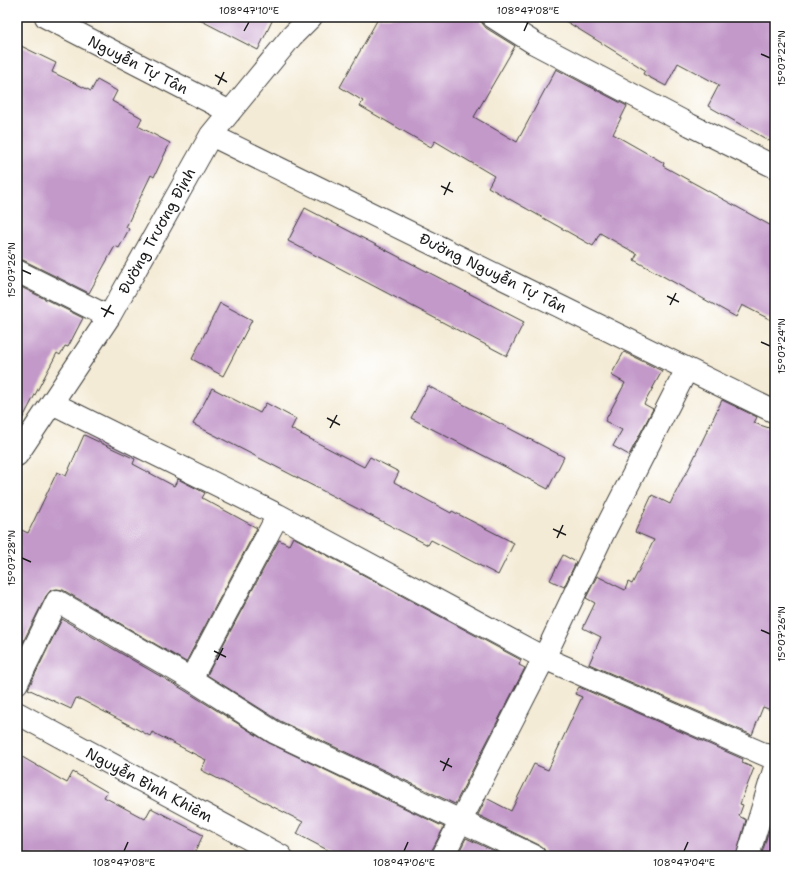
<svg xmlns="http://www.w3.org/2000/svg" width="792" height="873" viewBox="0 0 792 873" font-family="'Shantell Sans',sans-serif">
	<rect width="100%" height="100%" fill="#fff"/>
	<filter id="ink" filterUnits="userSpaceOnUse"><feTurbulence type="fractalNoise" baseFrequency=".025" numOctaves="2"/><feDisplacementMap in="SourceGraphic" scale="8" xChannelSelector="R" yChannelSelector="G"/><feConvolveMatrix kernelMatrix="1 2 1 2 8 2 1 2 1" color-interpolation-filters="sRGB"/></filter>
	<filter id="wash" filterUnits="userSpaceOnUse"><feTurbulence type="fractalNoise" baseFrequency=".012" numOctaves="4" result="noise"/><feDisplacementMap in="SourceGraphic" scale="16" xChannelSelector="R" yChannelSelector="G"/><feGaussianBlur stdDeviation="0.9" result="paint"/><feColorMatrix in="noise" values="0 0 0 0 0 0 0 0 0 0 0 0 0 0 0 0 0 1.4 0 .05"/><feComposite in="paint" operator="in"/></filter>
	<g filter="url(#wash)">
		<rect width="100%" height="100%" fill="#f4ebd6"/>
		<g id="blocks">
			<path fill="#c399c9" d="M 194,17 L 274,17 L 258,50 Z
				M 379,17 L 477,17 L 481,20 L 482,23 L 486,28 L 515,46 L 474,117 L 517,142 L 556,69 L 627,106 L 613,134 L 664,163 L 663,166 L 775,228 L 775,322 L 742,305 L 736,317 L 634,260 L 637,254 L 600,233 L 593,246 L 488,187 L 494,176 L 435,141 L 431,147 L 360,106 L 363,101 L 340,87 Z
				M 559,17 L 775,17 L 775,144 L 708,106 L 719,85 L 678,63 L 666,86 L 643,74 L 645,70 Z
				M 17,44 L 56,63 L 52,72 L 91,91 L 97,80 L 117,91 L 112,101 L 142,118 L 138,126 L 170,143 L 154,177 L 151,175 L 126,227 L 129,229 L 119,248 L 115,246 L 89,293 L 23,260 L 17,259 Z
				M 305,208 L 524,322 L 507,356 L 288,241 Z
				M 17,285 L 83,318 L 68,347 L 65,346 L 60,355 L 57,353 L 17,429 Z
				M 220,303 L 252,320 L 223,376 L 192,359 Z
				M 624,352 L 662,371 L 644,404 L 653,409 L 629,455 L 613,446 L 622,430 L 605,421 L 625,383 L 611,375 Z
				M 428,386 L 564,457 L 548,489 L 411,418 Z
				M 212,388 L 260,413 L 266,403 L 296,419 L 291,429 L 364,467 L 370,457 L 399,472 L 394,482 L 451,513 L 452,511 L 514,543 L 498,575 L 431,540 L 428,545 L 193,424 Z
				M 722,400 L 757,417 L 754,423 L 775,430 L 775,698 L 771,710 L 763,707 L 752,735 L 589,664 L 601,637 L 583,628 L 595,603 L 586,598 L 597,576 L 625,590 L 628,582 L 632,584 L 654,540 L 635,532 L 652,495 L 670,504 L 685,474 L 686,474 L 691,464 Z
				M 84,435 L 135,459 L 133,464 L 174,486 L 178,479 L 205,493 L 202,498 L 257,528 L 186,662 L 63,590 L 57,589 L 51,590 L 46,596 L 17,654 L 17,528 L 28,533 L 57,472 L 66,476 Z
				M 293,537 L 521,660 L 519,665 L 525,668 L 455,804 L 280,721 L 207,675 L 279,540 L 289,545 Z
				M 563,555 L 576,562 L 564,587 L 550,580 Z
				M 62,619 L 184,690 L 269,743 L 444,827 L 432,850 L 431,856 L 339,856 L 297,834 L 303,822 L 201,770 L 206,760 L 152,732 L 150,736 L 82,700 L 76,698 L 71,709 L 28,689 Z
				M 579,687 L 743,759 L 742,763 L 754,768 L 740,804 L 743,805 L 739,816 L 746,820 L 736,856 L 546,856 L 544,849 L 539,845 L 478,815 L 486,798 L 511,811 L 534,764 L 548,770 L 582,697 L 575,694 Z
				M 17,754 L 67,783 L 73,772 L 107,792 L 104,797 L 145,819 L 151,808 L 203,835 L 193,856 L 17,856 Z
				M 769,830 L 775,833 L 775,856 L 761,856 Z
				M 466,838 L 505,856 L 457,856 Z"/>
		</g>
	</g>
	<g filter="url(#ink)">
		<use href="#blocks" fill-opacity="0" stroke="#3c3b38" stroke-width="1"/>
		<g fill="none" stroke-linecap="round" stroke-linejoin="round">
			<g stroke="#3c3b38" stroke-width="24">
				<path id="minor" d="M 46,17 L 230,112
					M 493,17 L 534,43 L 690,125 L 775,167
					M 211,135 L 775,412
					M 17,271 L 109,317
					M 52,403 L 278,515 L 544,658 L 775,759
					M 17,455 L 109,317 L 211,135 L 292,36 L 311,17
					M 191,679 L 278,515
					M 17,683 L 57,601 L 191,679 L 274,732 L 534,856
					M 17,713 L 281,856
					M 443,856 L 460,822 L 544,658 L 602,536 L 687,369
					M 748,856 L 775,767"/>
			</g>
			<use href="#minor" stroke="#fff" stroke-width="22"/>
		</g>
	</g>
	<path fill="none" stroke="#1c1c1c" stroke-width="1.5" d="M 244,31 L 249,22M 524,31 L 528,22M 761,54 L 770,58M 215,75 L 227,82M 218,85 L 224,72M 441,186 L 453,192M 444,195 L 450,182M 22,270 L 31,274M 667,296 L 679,302M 670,305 L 676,293M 101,308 L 114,314M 104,317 L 111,305M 761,342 L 770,346M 327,418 L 340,425M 330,428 L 337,415M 553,529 L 566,535M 557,538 L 563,525M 22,558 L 31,562M 761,630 L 770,634M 214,651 L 226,657M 217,660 L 223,648M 440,761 L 452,767M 443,771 L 449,758M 124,851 L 128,842M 404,851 L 408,842M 684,851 L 688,842"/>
	<g text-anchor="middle" stroke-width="3" stroke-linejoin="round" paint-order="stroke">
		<g font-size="15" fill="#1c1c1c" stroke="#fff">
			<text transform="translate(138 65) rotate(27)" y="5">Nguyễn Tự Tân</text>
			<text transform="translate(157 231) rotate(-61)" y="5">Đường Trương Định</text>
			<text transform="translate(493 273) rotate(26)" y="5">Đường Nguyễn Tự Tân</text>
			<text transform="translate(149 785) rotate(28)" y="5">Nguyễn Bình Khiêm</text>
		</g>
	</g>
	<rect width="792" height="873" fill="none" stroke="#fff" stroke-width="44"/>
	<rect x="22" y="22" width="748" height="829" fill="none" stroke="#1c1c1c" stroke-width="1.5"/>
	<g font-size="10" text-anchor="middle" fill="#1c1c1c">
		<text x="249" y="14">108°47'10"E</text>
		<text x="528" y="14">108°47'08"E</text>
		<text transform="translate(781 58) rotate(-90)" y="4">15°07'22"N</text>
		<text transform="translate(11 270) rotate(-90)" y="4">15°07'26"N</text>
		<text transform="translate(781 346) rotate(-90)" y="4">15°07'24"N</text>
		<text transform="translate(11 558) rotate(-90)" y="4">15°07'28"N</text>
		<text transform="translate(781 634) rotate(-90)" y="4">15°07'26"N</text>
		<text x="124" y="866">108°47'08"E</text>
		<text x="404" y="866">108°47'06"E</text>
		<text x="684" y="866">108°47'04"E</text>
	</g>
</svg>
